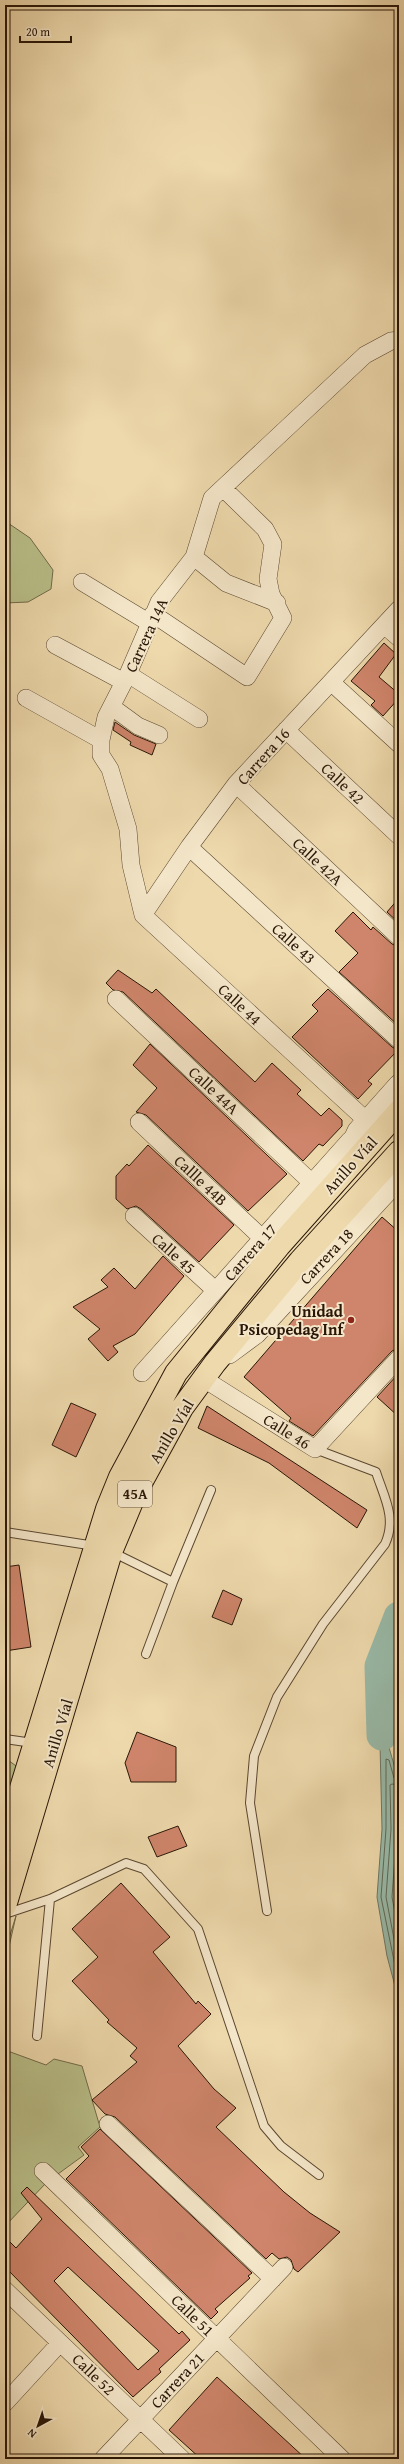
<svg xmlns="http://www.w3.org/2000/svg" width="404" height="2464" viewBox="0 0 404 2464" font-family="'Gentium Book Plus',serif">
	<rect width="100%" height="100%" fill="#eed9ac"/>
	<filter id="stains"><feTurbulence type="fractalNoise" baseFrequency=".005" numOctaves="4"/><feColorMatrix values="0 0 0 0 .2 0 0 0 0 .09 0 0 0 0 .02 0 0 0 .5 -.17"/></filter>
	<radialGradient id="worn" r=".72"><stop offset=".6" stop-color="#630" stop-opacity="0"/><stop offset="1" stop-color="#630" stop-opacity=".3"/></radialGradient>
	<path fill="#b9bf89" stroke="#716a48" d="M 5,521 L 30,538 L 53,570 L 51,589 L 28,602 L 5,603 Z
		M 5,1758 L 19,1768 L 5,1811 Z
		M 16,1916 L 5,1964 L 5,1951 Z
		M 5,2050 L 46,2065 L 54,2059 L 82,2066 L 100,2127 L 78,2147 L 84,2155 L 47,2182 L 5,2226 Z"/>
	<path fill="#99baa8" stroke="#6c7868" d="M 399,1621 L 399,1652 L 393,1669 L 394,1701 L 388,1744 L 399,1782 L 399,2001 L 387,1956 L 377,1897 L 382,1829 L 379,1700 L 393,1655 L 385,1638 Z"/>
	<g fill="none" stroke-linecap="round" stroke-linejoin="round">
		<path stroke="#616858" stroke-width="1" d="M 388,1689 L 390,1701 L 385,1722 L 383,1701 Z
			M 399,1780 L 394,1778 L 389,1760 L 386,1759 L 386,1829 L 381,1897 L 399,1985
			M 399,1785 L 392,1784 L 390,1785 L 391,1829 L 386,1897 L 399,1965
			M 399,1791 L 396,1793 L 397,1829 L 392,1897 L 399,1935"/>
		<path stroke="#99baa8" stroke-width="31" d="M 382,1735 L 380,1666 L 399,1617"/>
	</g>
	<path fill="#cf856b" stroke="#291607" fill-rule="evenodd" d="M 384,643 L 396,654 L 379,677 L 399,694 L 399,698 L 383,716 L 371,705 L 375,701 L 351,681 Z
		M 115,722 L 134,735 L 156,744 L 152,755 L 130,745 L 131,742 L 113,730 Z
		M 399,898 L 399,923 L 387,912 Z
		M 353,912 L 371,930 L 373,927 L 392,944 L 399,947 L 399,1026 L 339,972 L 358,953 L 335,931 Z
		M 118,970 L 152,993 L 156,989 L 255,1082 L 272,1063 L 301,1090 L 297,1094 L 321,1116 L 329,1108 L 342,1120 L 342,1126 L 323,1146 L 319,1144 L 303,1161 L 123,992 L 113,990 L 106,983 Z
		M 328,989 L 392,1047 L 398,1050 L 368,1081 L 372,1084 L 358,1099 L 292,1037 L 318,1011 L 312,1005 Z
		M 150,1044 L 287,1174 L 248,1211 L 146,1115 L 136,1112 L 157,1088 L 133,1065 Z
		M 148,1145 L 234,1225 L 199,1262 L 141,1209 L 136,1206 L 127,1209 L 116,1199 L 116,1176 L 127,1164 L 129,1166 Z
		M 382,1217 L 399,1232 L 399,1348 L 392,1351 L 313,1436 L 289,1421 L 291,1418 L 244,1377 Z
		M 163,1256 L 184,1276 L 135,1334 L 113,1346 L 118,1352 L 108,1361 L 88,1339 L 100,1329 L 73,1307 L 108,1287 L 101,1280 L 114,1268 L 135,1289 Z
		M 399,1373 L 399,1417 L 377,1397 Z
		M 71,1403 L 96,1414 L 76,1457 L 52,1445 Z
		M 207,1406 L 367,1510 L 357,1528 L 269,1463 L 198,1428 Z
		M 19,1565 L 31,1647 L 5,1651 L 5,1567 Z
		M 223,1590 L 242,1599 L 232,1625 L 212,1617 Z
		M 137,1732 L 176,1747 L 176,1782 L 131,1782 L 125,1763 Z
		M 178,1826 L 187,1846 L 157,1857 L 148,1837 Z
		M 121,1883 L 170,1937 L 153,1952 L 196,2004 L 198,2001 L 211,2014 L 178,2046 L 214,2089 L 236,2108 L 216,2127 L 284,2192 L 310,2213 L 340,2232 L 298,2272 L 294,2269 L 291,2260 L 287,2257 L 279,2259 L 272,2253 L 266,2259 L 115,2117 L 105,2114 L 92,2100 L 137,2062 L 130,2056 L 137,2048 L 107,2022 L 109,2020 L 72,1981 L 98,1957 L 72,1929 Z
		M 100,2129 L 252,2273 L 248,2276 L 250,2278 L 215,2309 L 218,2312 L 211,2319 L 66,2179 L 89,2156 L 81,2147 Z
		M 27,2187 L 179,2334 L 182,2331 L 190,2340 L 159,2369 L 161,2372 L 133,2397 L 5,2267 L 5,2237 L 16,2248 L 42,2219 L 21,2193 ZM 68,2267 L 159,2351 L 138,2370 L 54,2281 Z
		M 217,2377 L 306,2459 L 201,2459 L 169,2430 Z"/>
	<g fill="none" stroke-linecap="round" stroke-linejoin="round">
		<g stroke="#5a4730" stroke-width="10">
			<path id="service" d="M 5,1532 L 95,1546
				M 112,1552 L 173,1582 L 146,1654
				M 173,1582 L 211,1490
				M 5,1739 L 33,1743
				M 267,1911 L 250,1803 L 254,1756 L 277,1697 L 323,1624 L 385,1544 C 397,1518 384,1497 376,1472 L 315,1449
				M 5,1914 L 50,1899 L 126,1863 L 144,1869 L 198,1929 L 264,2126 L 281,2146 L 319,2175
				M 37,2036 L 50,1899"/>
		</g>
		<g stroke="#5a4730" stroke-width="18">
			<path id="minor" d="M 194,557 L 226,583 L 277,603
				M 82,582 L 148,622
				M 153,614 L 247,677 L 283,618 L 271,594 L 268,579 L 273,544 L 265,529 L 223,488
				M 384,625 L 399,638
				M 55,645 L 124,682
				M 128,674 L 199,719
				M 331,682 L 399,744
				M 26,698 L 101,740
				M 112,707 L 138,726 L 159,735
				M 286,730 L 399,836
				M 236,784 L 399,937
				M 189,847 L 399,1040
				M 143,915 L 189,847 L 236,784 L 399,609
				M 116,999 L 311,1182
				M 367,1121 L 143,915 L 131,865 L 128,829 L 110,769 L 101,755 L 101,740 L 106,717 L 128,674 L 159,602 L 194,557 L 212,498 L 365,355 L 391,341 L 399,340
				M 139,1122 L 262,1238
				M 134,1216 L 215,1290
				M 142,1373 L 350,1140
				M 204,1379 L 315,1449 L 399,1358
				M 108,2124 L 273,2279
				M 43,2171 L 342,2459
				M 5,2290 L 182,2459
				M 5,2403 L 60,2343
				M 103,2459 L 284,2267"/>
		</g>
		<g stroke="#5a4730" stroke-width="22">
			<path id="tertiary" d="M 337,1176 L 358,1131 L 399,1085
				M 229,1353 L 256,1333 L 399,1178"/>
		</g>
		<g stroke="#291607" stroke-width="24">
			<path id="trunk" d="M 5,1840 L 107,1509 L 120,1477 L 176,1373 L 279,1246 L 399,1111
				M 5,1906 L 111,1552 L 136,1492 L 182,1408 L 215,1363 L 300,1261 L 399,1152"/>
		</g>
		<use href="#service" stroke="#f4e6c9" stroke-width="8"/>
		<use href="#minor" stroke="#f4e6c9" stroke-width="17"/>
		<use href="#tertiary" stroke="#f4e6c9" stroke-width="21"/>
		<use href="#trunk" stroke="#eed9ac" stroke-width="22"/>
	</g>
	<circle fill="#8f2418" stroke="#f4e6c9" stroke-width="1.5" cx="351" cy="1320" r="4"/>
	<g text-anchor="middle" stroke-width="4" stroke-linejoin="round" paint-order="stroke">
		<rect fill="#f4e6c9" stroke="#665441" stroke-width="1" x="118" y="1481" width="34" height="26" rx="3"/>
		<g font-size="15" font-weight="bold" fill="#291607">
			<text x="135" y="1499">45A</text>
		</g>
		<g font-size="16" fill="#291607" stroke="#f4e6c9">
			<text transform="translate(146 635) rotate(-65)" y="6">Carrera 14A</text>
			<text transform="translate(263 756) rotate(-48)" y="6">Carrera 16</text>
			<text transform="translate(343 783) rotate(43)" y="6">Calle 42</text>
			<text transform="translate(318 861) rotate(43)" y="6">Calle 42A</text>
			<text transform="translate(294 943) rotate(42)" y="6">Calle 43</text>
			<text transform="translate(240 1004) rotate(43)" y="6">Calle 44</text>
			<text transform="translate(214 1090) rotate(43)" y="6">Calle 44A</text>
			<text transform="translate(350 1165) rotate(-48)" y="6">Anillo Víal</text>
			<text transform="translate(201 1180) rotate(43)" y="6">Callle 44B</text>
			<text transform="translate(250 1252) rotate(-48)" y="6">Carrera 17</text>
			<text transform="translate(174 1253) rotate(42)" y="6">Calle 45</text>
			<text transform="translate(326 1256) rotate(-47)" y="6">Carrera 18</text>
			<text transform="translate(171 1431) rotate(-59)" y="6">Anillo Víal</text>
			<text transform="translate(287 1431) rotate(32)" y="6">Calle 46</text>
			<text transform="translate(57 1733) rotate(-73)" y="6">Anillo Víal</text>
			<text transform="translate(193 2315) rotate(44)" y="6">Calle 51</text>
			<text transform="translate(94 2374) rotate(44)" y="6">Calle 52</text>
			<text transform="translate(177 2380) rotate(-47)" y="6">Carrera 21</text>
		</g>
		<g font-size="16" font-weight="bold" fill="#291607" stroke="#f4e6c9" text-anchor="end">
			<text x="343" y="1317">Unidad<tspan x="343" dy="18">Psicopedag Inf</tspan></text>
		</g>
	</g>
	<rect width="404" height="2464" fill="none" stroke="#eed9ac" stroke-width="20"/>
	<rect x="6" y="6" width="392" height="2452" fill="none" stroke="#291607" stroke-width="2"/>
	<rect x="10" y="10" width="384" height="2444" fill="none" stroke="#291607"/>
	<g transform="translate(38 2426) rotate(220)" stroke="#f4e6c9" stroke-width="3" paint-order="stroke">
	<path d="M0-3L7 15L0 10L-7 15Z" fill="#291607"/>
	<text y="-6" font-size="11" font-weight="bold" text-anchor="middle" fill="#291607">N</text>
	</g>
	<path d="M20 36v6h51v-6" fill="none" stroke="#291607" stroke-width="2"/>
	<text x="26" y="36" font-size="12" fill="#291607" stroke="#f4e6c9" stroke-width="3" paint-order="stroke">20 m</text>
	<rect width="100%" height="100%" filter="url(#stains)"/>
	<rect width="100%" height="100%" fill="url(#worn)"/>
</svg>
